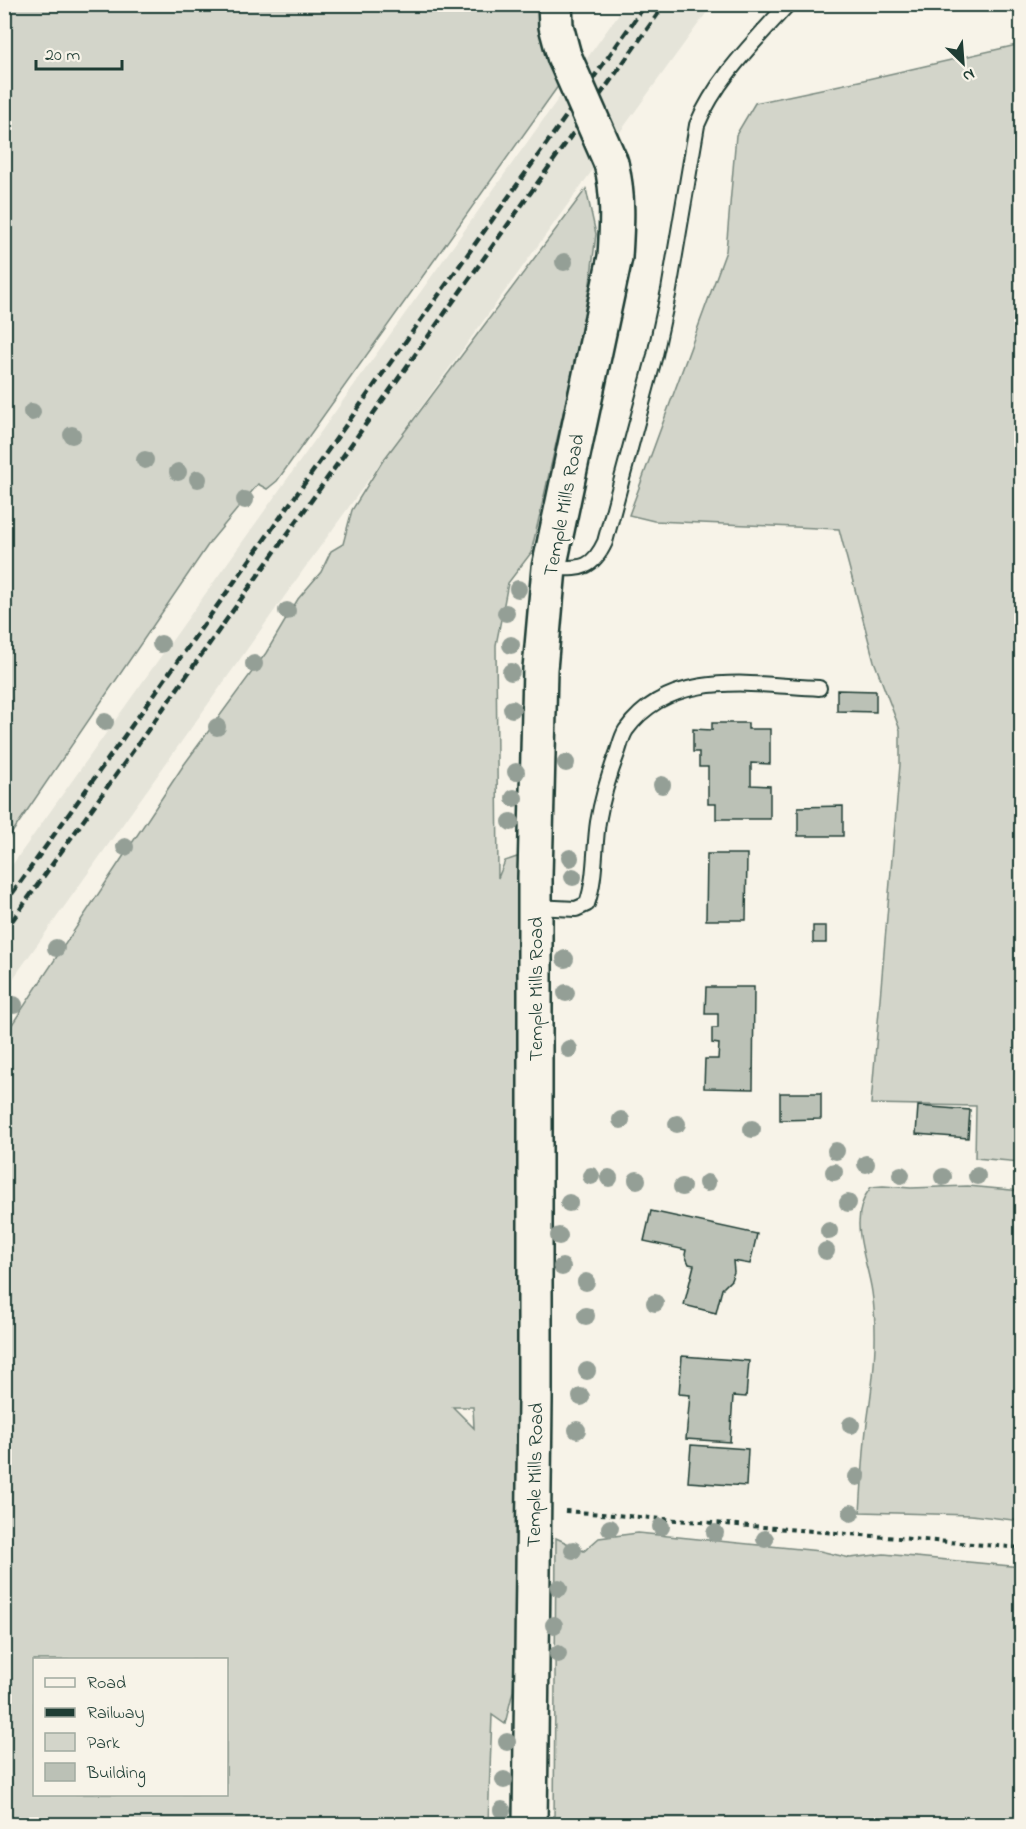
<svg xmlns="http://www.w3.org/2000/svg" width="1026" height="1829" viewBox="0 0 1026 1829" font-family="'Indie Flower',sans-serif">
	<rect width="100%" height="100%" fill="#f7f3e8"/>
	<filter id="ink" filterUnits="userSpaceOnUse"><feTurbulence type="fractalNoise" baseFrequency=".0167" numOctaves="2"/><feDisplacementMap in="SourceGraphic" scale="12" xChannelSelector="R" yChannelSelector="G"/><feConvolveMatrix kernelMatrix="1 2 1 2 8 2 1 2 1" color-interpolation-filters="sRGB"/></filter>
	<g filter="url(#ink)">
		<path fill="#e5e4d9" d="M 625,5 L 712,5 L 304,569 L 5,990 L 5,875 Z"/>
		<path fill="#d3d5ca" stroke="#79897f" stroke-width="1.5" fill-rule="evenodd" d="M 5,5 L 545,5 L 561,82 L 277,481 L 267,489 L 258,484 L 210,542 L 5,843 Z
			M 1021,44 L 1022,44 L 1021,1162 L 975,1158 L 976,1106 L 871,1104 L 900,765 L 900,730 L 874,661 L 839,529 L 654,521 L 629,515 L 726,251 L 736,135 L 755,103 L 859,81 Z
			M 586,189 L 596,234 L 590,283 L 574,365 L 531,553 L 508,583 L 496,645 L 498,878 L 505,861 L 517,857 L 524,867 L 525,1378 L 513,1691 L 505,1724 L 492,1715 L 488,1824 L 5,1824 L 5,1035 L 183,766 L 266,653 L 298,599 L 321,572 L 331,551 L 343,544 L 352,510 L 382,462 ZM 453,1407 L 473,1407 L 474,1428 ZM 34,1660 L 226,1660 L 226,1794 L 34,1794 Z
			M 883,1186 L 911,1188 L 968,1186 L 1021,1191 L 1021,1521 L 971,1515 L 860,1512 C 862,1485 863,1457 866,1430 C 873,1384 879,1339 872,1292 C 867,1257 846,1219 871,1187 Z
			M 638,1533 L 820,1551 L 850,1558 L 884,1554 L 1021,1567 L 1021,1824 L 554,1824 L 556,1538 L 584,1551 L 599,1538 Z"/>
		<path fill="#bbc1b6" stroke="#1f3d34" stroke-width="1.5" d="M 837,690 L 876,691 L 876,712 L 837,711 Z
			M 712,723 L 748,723 L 748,729 L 770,729 L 770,764 L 751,763 L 751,785 L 770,786 L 770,819 L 716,819 L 716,804 L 708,804 L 708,767 L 699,767 L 699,752 L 693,752 L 693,729 L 712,730 Z
			M 843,806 L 843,836 L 798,836 L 798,807 Z
			M 707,854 L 747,854 L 746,920 L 706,920 Z
			M 813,926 L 826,926 L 826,943 L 813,943 Z
			M 706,987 L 754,987 L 753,1089 L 704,1088 L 705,1059 L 718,1059 L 719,1044 L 712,1043 L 712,1028 L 718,1028 L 718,1014 L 705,1014 Z
			M 780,1093 L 821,1093 L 821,1119 L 780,1120 Z
			M 918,1106 L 970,1110 L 968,1138 L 916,1134 Z
			M 651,1211 L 757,1234 L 750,1264 L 733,1261 L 734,1272 L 731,1280 L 722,1289 L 716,1313 L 684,1305 L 694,1265 L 689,1264 L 685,1255 L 686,1250 L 644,1241 Z
			M 682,1356 L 749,1361 L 746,1397 L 733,1396 L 730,1442 L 686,1439 L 690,1395 L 679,1394 Z
			M 691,1445 L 748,1449 L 746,1486 L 688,1482 Z"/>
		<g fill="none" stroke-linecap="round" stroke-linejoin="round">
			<g stroke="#1f3d34" stroke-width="18">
				<path id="service" d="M 549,568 C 579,568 591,572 605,542 L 655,355 L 669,290 L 697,125 C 716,79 755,41 788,4
					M 535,907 L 576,909 L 587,904 C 596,878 594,849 598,822 C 602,798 609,775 618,751 C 620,745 622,736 626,730 C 670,668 754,685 819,688"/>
			</g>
			<g stroke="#1f3d34" stroke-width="38">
				<path id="tertiary" d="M 555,4 L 556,26 L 564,56
					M 530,1824 L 535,1400 L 535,877 L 540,669 L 549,568 L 615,257 C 617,225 619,195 611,163"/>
			</g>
			<path stroke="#1f3d34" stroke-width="4" stroke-dasharray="4.5 4.5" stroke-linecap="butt" d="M 565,1511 L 1022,1548"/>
			<use href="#service" stroke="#f7f3e8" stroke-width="14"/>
			<use href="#tertiary" stroke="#f7f3e8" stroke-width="33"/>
			<path stroke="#1f3d34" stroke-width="4.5" stroke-dasharray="9 4.5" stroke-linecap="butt" d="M 4,905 L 646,4
				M 4,932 L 665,4"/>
			<g stroke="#1f3d34" stroke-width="38" stroke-linecap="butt">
				<path id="tertiary-bridge" d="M 564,56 L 611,163"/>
			</g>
			<use href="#tertiary-bridge" stroke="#f7f3e8" stroke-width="33"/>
		</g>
		<g fill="#949f96">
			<circle cx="564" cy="262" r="9"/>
			<circle cx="32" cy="412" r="9"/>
			<circle cx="72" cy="435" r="9"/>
			<circle cx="145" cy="460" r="9"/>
			<circle cx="178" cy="472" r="9"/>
			<circle cx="198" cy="479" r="9"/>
			<circle cx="245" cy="500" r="9"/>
			<circle cx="518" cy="589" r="9"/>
			<circle cx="287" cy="611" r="9"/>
			<circle cx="506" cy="613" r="9"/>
			<circle cx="161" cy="644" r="9"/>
			<circle cx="511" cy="645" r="9"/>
			<circle cx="254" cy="664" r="9"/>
			<circle cx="511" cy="672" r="9"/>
			<circle cx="512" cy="709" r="9"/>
			<circle cx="105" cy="722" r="9"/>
			<circle cx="217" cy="727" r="9"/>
			<circle cx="566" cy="763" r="9"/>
			<circle cx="516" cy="772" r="9"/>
			<circle cx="662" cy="785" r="9"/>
			<circle cx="514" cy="798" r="9"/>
			<circle cx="511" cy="822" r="9"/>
			<circle cx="125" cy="847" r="9"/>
			<circle cx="570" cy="858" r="9"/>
			<circle cx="573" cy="877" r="9"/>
			<circle cx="56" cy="948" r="9"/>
			<circle cx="565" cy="959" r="9"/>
			<circle cx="566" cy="993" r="9"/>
			<circle cx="14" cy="1005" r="9"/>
			<circle cx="569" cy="1049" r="9"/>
			<circle cx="621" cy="1120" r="9"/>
			<circle cx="677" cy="1124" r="9"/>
			<circle cx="752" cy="1129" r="9"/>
			<circle cx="836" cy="1151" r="9"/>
			<circle cx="866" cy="1164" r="9"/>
			<circle cx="834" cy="1172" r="9"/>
			<circle cx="901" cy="1175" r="9"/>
			<circle cx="591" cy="1176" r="9"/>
			<circle cx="977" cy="1176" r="9"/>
			<circle cx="943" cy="1177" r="9"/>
			<circle cx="609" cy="1178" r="9"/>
			<circle cx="637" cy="1180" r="9"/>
			<circle cx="707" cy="1183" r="9"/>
			<circle cx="682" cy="1187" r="9"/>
			<circle cx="569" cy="1203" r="9"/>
			<circle cx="848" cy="1203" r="9"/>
			<circle cx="829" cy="1231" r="9"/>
			<circle cx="559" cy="1236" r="9"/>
			<circle cx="826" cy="1251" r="9"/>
			<circle cx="562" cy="1267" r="9"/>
			<circle cx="586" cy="1282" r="9"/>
			<circle cx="655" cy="1303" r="9"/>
			<circle cx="586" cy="1316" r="9"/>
			<circle cx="587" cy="1371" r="9"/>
			<circle cx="581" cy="1397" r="9"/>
			<circle cx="851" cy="1425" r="9"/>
			<circle cx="577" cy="1430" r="9"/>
			<circle cx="857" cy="1477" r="9"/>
			<circle cx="851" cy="1513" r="9"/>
			<circle cx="661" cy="1527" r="9"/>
			<circle cx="610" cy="1528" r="9"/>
			<circle cx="715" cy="1533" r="9"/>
			<circle cx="765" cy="1539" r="9"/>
			<circle cx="573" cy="1550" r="9"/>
			<circle cx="559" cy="1588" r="9"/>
			<circle cx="554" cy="1625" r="9"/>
			<circle cx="558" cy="1654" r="9"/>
			<circle cx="507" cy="1742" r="9"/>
			<circle cx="504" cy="1780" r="9"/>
			<circle cx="502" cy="1810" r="9"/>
		</g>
	</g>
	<g text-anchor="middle" stroke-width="6" stroke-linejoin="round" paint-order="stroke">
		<g font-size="20" fill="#1f3d34" stroke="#f7f3e8">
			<text transform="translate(563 505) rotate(-79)" y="7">Temple Mills Road</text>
			<text transform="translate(535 989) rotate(-90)" y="7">Temple Mills Road</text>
			<text transform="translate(534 1475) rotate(-89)" y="7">Temple Mills Road</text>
		</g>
	</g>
	<rect width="1026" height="1829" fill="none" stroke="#f7f3e8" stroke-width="24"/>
	<rect x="12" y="12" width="1002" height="1805" fill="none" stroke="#1f3d34" stroke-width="2" filter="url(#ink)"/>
	<rect x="33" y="1658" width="195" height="138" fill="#f7f3e8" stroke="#a1aaa0" stroke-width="1.5"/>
	<rect x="45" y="1678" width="30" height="9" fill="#f7f3e8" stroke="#a1aaa0" stroke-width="1.5"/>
	<text x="87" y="1688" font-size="18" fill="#1f3d34">Road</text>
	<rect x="45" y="1708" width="30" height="9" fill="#1f3d34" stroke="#a1aaa0" stroke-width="1.5"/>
	<text x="87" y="1718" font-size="18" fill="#1f3d34">Railway</text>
	<rect x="45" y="1733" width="30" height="18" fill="#d3d5ca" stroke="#a1aaa0" stroke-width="1.5"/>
	<text x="87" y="1748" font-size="18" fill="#1f3d34">Park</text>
	<rect x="45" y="1763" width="30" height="18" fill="#bbc1b6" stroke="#a1aaa0" stroke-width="1.5"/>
	<text x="87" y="1778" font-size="18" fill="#1f3d34">Building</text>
	<g transform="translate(963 63) rotate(155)" stroke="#f7f3e8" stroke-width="4.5" paint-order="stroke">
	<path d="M0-4.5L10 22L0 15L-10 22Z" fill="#1f3d34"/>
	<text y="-9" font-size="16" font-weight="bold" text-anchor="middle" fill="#1f3d34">N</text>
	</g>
	<path d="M36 60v9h86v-9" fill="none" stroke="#1f3d34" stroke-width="3"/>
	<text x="45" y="60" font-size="18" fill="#1f3d34" stroke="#f7f3e8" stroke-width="4.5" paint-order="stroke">20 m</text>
</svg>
